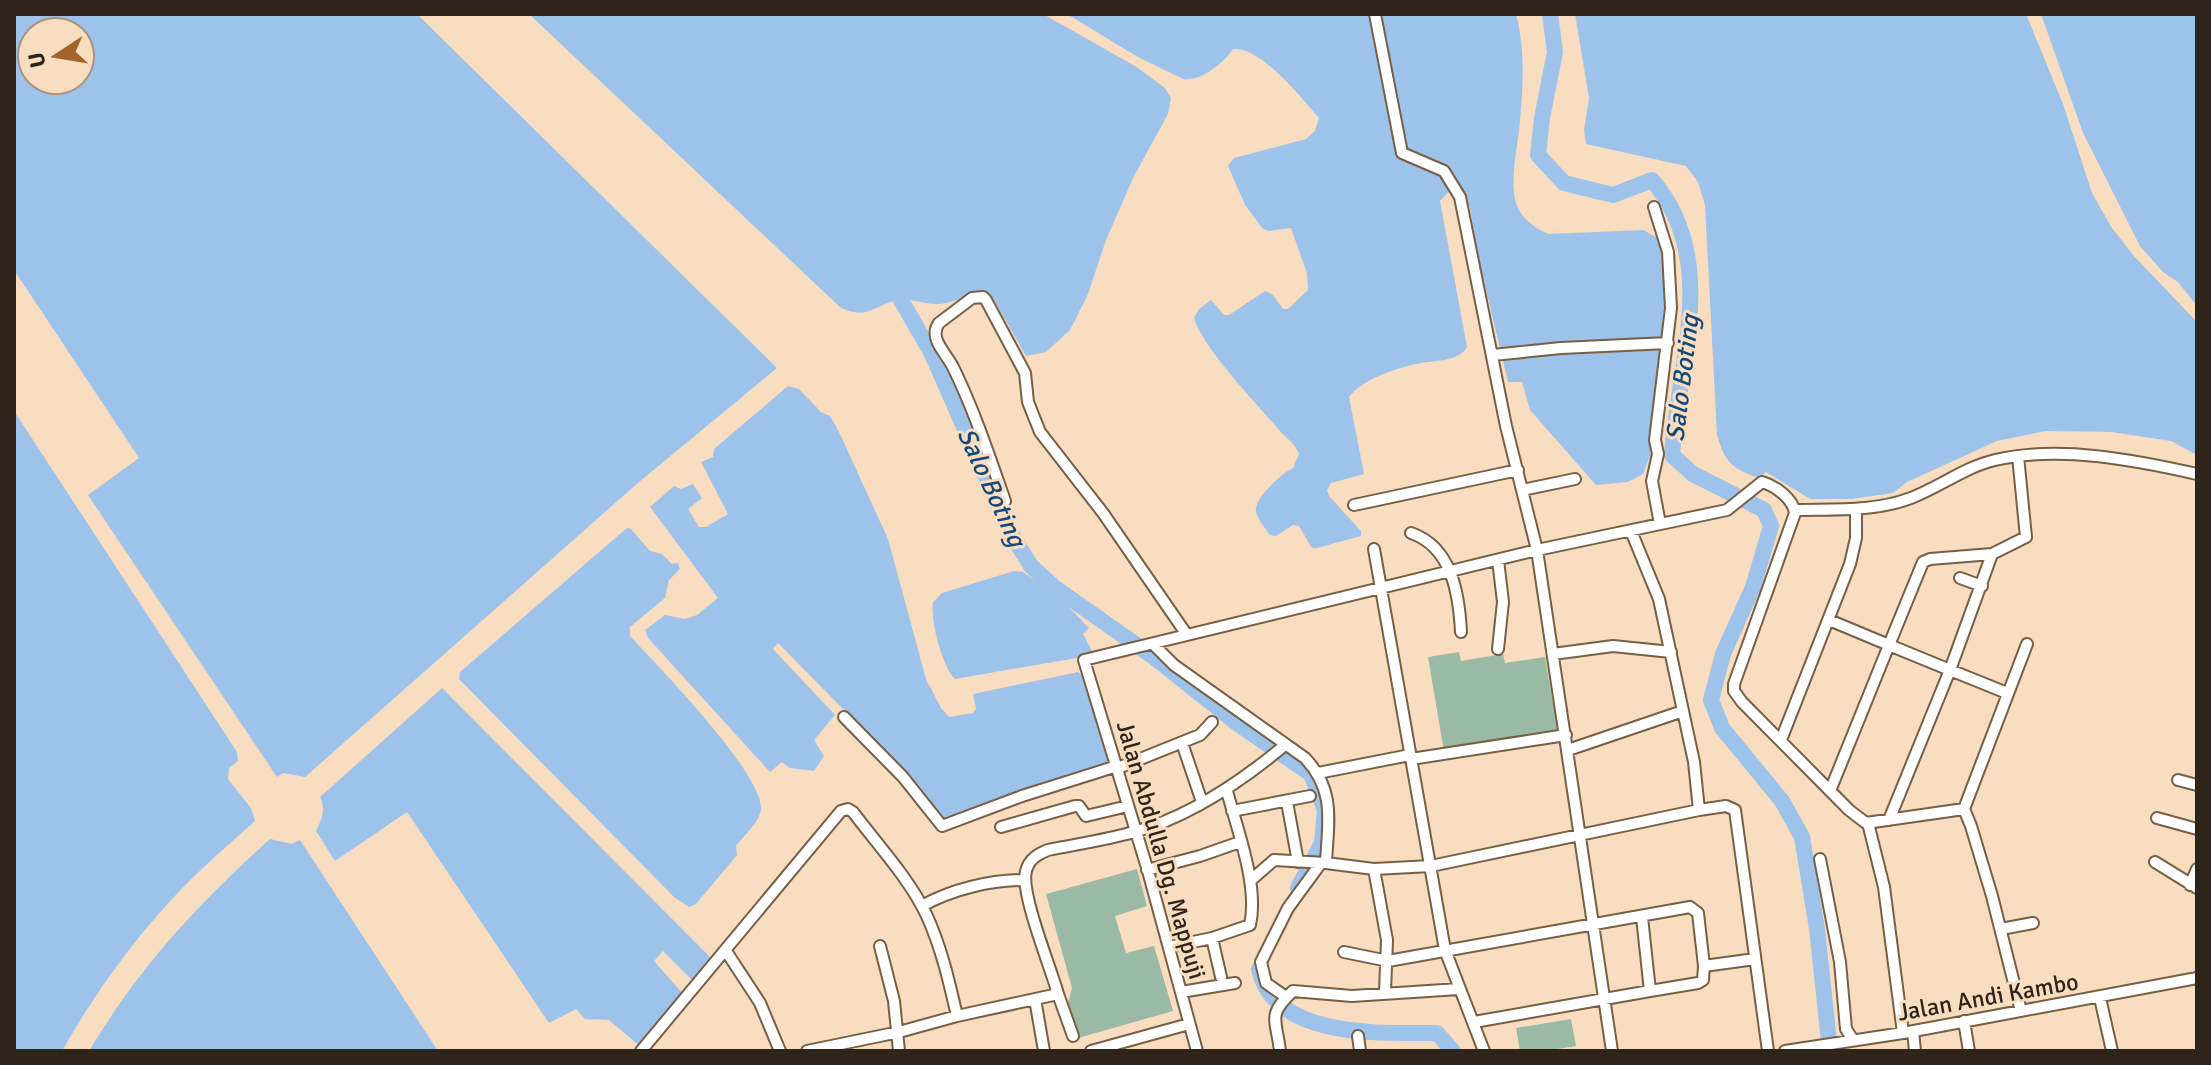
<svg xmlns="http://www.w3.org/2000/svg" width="2211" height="1065" viewBox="0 0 2211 1065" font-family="Signika,sans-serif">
	<rect width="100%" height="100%" fill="#f9ddc0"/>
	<path fill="#9abaa5" d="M 1459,652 L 1461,661 L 1503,654 L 1505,663 L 1545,657 L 1558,734 L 1444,752 L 1428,657 Z
		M 1137,869 L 1147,906 L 1115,916 L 1126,953 L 1154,946 L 1173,1011 L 1078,1038 L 1068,1003 L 1072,988 L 1046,894 Z
		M 1571,1019 L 1576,1046 L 1545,1051 L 1520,1051 L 1516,1028 Z"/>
	<path fill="#9ec3ea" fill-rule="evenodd" d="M 14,14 L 417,14 L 777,368 L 639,482 L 305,777 L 283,773 L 277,777 L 88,495 L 139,458 L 14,270 ZM 32,32 L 80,32 L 80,80 L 32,80 Z
		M 529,14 L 1043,14 L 1135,66 L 1165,88 L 1171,98 L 1168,114 L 1134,176 L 1106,240 L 1088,294 L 1070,330 L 1046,352 L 1026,356 L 994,300 C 977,285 959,303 940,304 C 927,305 915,299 902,300 C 876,302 870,321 841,308 Z
		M 1067,14 L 1516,14 C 1526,52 1523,93 1519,131 C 1516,153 1511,178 1515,199 C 1519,217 1533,227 1548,234 L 1643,230 L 1658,238 L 1662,246 L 1665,297 L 1650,456 L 1643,474 L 1628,482 L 1596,485 L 1530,410 L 1522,382 L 1508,382 L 1477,252 L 1470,207 L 1456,184 L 1440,201 L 1467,347 C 1458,363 1432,360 1416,364 C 1394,369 1363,379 1349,397 L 1364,474 L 1331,483 L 1327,490 L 1329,496 L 1361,531 L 1361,536 L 1317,548 L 1312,548 L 1299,526 L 1293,525 L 1276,536 L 1270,535 C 1266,529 1258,520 1256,512 C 1253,499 1282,473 1293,468 L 1299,454 C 1295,443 1286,438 1279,430 C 1258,405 1201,346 1194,318 L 1199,309 L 1211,300 L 1224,315 L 1229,315 L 1265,291 L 1272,294 L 1283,309 L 1288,309 L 1308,290 L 1307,273 L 1291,228 L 1269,231 L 1263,229 L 1245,205 L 1228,166 L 1234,158 L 1306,139 L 1315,131 L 1319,118 C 1301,98 1261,46 1233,49 C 1224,63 1200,82 1183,79 L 1136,56 Z
		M 1575,14 L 2026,14 L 2063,104 L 2092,193 L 2112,228 L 2133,255 L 2197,322 L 2197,455 L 2171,441 L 2112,432 L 2046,431 L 1997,441 L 1907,482 L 1893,493 L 1851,499 L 1810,499 L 1766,472 L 1758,478 C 1731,467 1726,464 1717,435 L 1705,205 L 1698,182 L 1686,166 L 1586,144 L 1584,130 L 1589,98 Z
		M 2041,14 L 2197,14 L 2197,306 L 2178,282 L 2163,272 L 2140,246 L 2083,133 Z
		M 788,386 L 799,389 L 821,412 L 830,416 L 840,434 L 888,539 L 926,679 L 941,708 L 949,717 L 973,713 L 976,709 L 973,694 L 1078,672 L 1086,679 L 1107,750 L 1107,763 L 1104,767 L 950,820 L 944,820 L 896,763 L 778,643 L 773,649 L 835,715 L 814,740 L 824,756 L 814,771 L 790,768 L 782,762 L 770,772 L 648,638 L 645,630 L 665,615 L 685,619 L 697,615 L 718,598 L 650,507 L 674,486 L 681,489 L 693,484 L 702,498 L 688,509 L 699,527 L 706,527 L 728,514 L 701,462 L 713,457 L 714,449 Z
		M 14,411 L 237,752 L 238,761 L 229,768 L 228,779 L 251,808 L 255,821 C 227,846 199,870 174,897 C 131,943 93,996 62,1051 L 14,1051 Z
		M 627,528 L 631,529 L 650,551 L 662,554 L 672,564 L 678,563 L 680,569 L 669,580 L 665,598 L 630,627 L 630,636 C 657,665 764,774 761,810 C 759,822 743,837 736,846 L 737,855 L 696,904 L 689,907 L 674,897 L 459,679 L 460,672 Z
		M 1014,571 L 1023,572 L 1060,598 L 1089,628 L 1083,634 L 1094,655 L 955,679 C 942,667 930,619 933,602 L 942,593 Z
		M 442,688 L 710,957 L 692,980 L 663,951 L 654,961 L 684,995 L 642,1048 L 609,1020 L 585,1019 L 576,1009 L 549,1023 L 407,812 L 335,861 L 316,831 C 322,819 326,809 320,797 Z
		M 270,839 L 292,844 L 300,840 L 438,1051 L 89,1051 C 140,966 197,905 270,839 Z"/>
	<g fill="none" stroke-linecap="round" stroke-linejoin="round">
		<path stroke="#9ec3ea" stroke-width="16" d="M 1550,14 L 1555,52 L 1542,118 L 1538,155 L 1564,183 L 1613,195 L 1652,180 C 1720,259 1678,364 1672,455 L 1693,474 L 1764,510 L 1771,526 L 1753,587 L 1723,654 L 1711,700 L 1722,728 L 1782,801 L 1802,837 L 1817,929 L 1830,1051
			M 901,300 L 932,354 L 1010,532 L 1031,566 L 1054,587 L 1155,658 L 1238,724 L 1311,774 L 1325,810 L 1322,843 L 1298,888
			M 1259,969 C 1274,1039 1381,1033 1437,1033 L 1453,1051"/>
		<g stroke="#775f46" stroke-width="14">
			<path id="minor" d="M 1375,14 L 1402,153 L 1444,171 L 1460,197 L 1506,426 L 1537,550 L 1612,1051
				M 1654,207 L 1668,252 L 1671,308 L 1655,440 L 1658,454 L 1652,481 L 1660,524
				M 1493,355 L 1561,348 L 1668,343
				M 1522,490 L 1575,479
				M 1005,501 C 989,455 974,410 953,367 C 946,353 928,338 939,323 L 972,298 L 983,297 L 986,300 L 1025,373 L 1028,402 L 1040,432 L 1103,513 L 1187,635
				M 1354,505 L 1518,470
				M 1795,510 C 1834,509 1874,512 1911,498 C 1940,487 1965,467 1995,460 C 2059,445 2135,460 2197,474
				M 1631,531 L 1659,599 L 1683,711
				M 1411,533 C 1452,547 1459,594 1461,632
				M 1374,549 L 1445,950 L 1484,1051
				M 1960,578 L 1982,586
				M 1829,620 L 1889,645 L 1923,562 L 1930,559 L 1992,554
				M 1153,644 L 1174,665 L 1305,758 C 1336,791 1328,821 1326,863
				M 1498,649 L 1503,602 L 1498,560
				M 1553,654 L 1613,646 L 1671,652
				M 2007,693 L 1950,670 L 1992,554 L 2026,537 L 2018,456
				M 844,717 L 903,777 L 942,826 L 1022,796 L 1117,766
				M 1781,740 L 1850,564 L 1856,538 L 1856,509
				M 1182,743 L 1202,802
				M 1411,759 L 1566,735
				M 1118,768 L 1200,735 L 1212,722
				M 1318,773 L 1410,755
				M 2178,780 L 2197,785
				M 1830,791 L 1889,645 L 1950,670 L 1889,820
				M 1287,802 L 1298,862
				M 1964,809 L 2027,644
				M 1699,810 L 1726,806 L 1735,810 L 1768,1051
				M 1232,811 L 1310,796
				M 2157,818 L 2197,829
				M 1868,823 L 1884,887 L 1903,1033
				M 1001,827 L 1075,806 L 1079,806 L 1086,816 L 1128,806
				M 1820,859 L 1840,962 L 1846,1029 L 1853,1040
				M 2155,862 L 2197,888
				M 1147,870 L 1200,856 L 1240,842
				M 1250,881 L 1274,860 L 1326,863 L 1374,869
				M 2190,885 L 2197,869
				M 922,906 C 952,889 991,880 1025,880
				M 2001,929 L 2033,923
				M 880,946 L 894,1001 L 899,1051
				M 1169,947 L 1212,938
				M 726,951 L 760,1003 L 780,1051
				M 1344,952 L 1388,961 L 1690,907 L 1698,913 L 1704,966 L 1755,959
				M 1221,977 L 1212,938 L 1250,925 C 1259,886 1237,829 1227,791
				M 1650,991 L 1698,983 L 1703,980 L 1704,966
				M 1181,992 L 1235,983
				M 1385,992 L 1387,940 L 1374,869 L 1431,866 L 1699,810 L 1694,762 L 1683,711 L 1568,750
				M 1058,994 L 1073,1036
				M 1286,997 L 1266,983 L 1261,962 L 1288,908 L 1321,863
				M 2100,998 L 2112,1051
				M 1035,999 L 1044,1051
				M 957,1016 L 1058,994 C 1051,968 1020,893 1026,871 C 1029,859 1038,854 1048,850 C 1077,844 1106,840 1134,832 C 1189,817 1242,781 1285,745
				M 1964,1021 L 1969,1051
				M 1474,1022 L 1650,991 L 1642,917
				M 1913,1031 L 1915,1051
				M 1358,1036 L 1360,1051
				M 641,1051 L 841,811 L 848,809 L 853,812 C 877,844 908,877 926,914 C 941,946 949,981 957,1016 L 899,1032 L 807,1051
				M 1091,1051 L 1189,1024
				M 1197,1051 L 1148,871 L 1084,660 L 1537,550 L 1727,510 L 1762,482 C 1776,486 1793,499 1795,513 L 1734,684 L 1734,691 L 1742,702 L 1849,810 L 1866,823 L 1964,809 L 1971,826 L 1992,896 L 2021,1011
				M 1280,1051 C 1276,1018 1267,1015 1293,991 L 1352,996 L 1459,989
				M 1785,1051 L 1903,1033 L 2197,978"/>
		</g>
		<use href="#minor" stroke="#fff" stroke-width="10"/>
	</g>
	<g text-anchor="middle" stroke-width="6" stroke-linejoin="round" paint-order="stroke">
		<g font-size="24" fill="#2e2419" stroke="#f9ddc0">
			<text transform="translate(1161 850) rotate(74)" y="8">Jalan Abdulla Dg. Mappuji</text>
			<text transform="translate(1988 997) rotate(-10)" y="8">Jalan Andi Kambo</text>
		</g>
		<g font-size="26" font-style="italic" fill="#14497a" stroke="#f9ddc0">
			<text transform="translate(1682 378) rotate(-83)" y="9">Salo Boting</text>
			<text transform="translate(992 487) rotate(65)" y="9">Salo Boting</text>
		</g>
	</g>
	<rect width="2211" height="1065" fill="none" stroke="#2e2419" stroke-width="32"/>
	<g transform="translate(56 56) rotate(258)"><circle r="38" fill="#f9ddc0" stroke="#a8937d" stroke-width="2"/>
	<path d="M0-6L14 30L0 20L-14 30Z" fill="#a3642c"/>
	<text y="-12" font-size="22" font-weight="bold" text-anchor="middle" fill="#2e2419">U</text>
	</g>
</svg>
